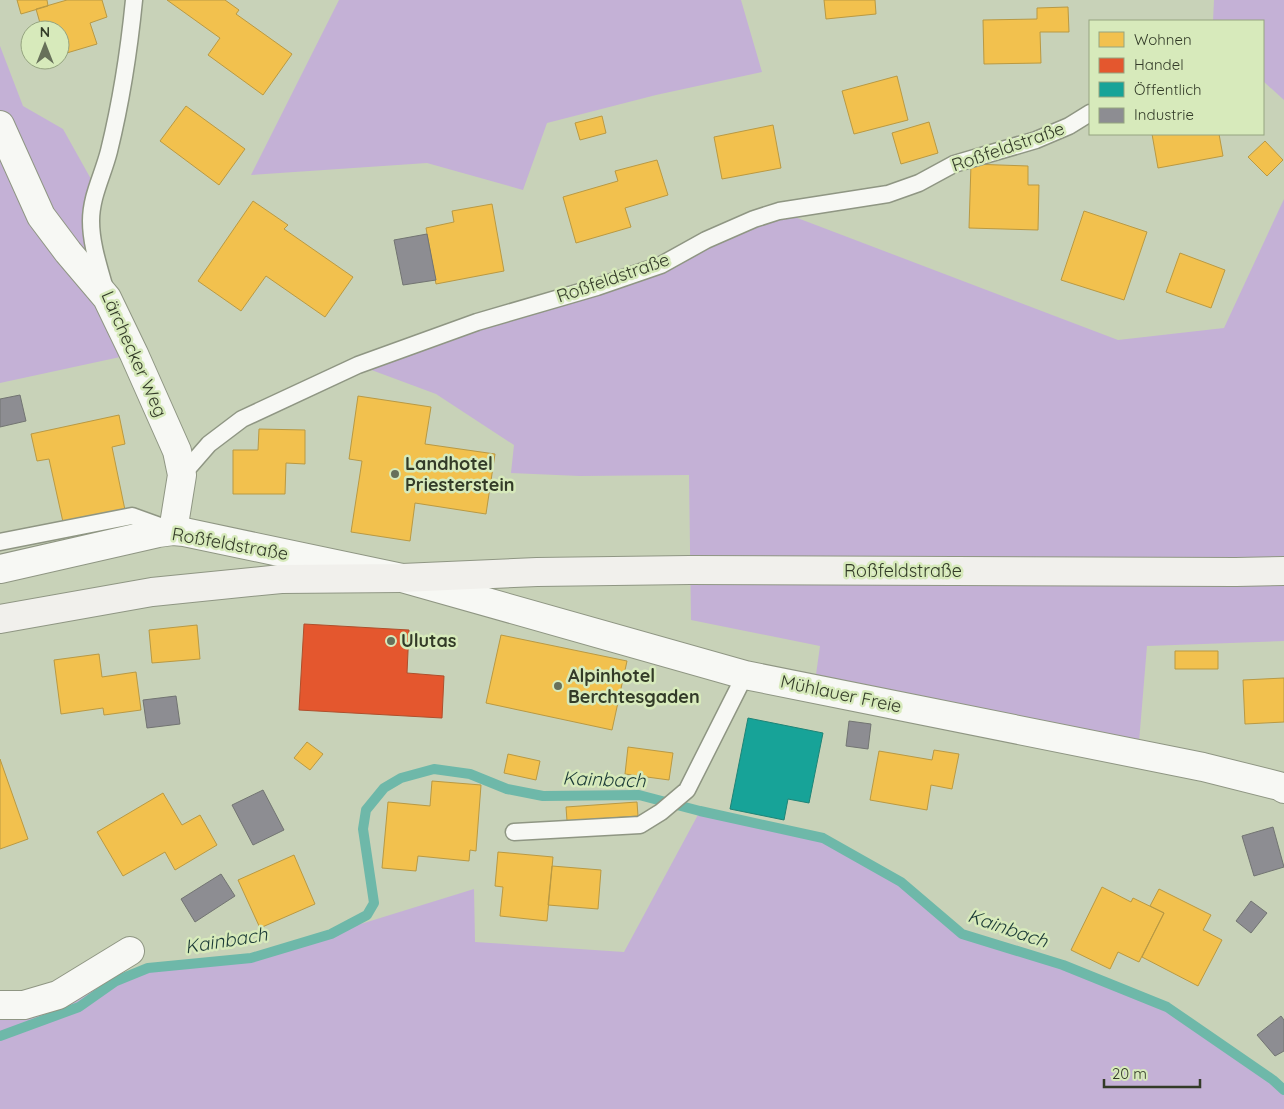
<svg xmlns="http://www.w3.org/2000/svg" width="1284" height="1109" viewBox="0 0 1284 1109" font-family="Quicksand,sans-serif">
	<rect width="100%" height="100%" fill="#c8d2b8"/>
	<path fill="#c4b1d6" d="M 339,0 L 741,0 L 762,72 L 656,95 L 547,123 L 523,190 L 427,163 L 251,175 Z
		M 1214,0 L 1284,0 L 1284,100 L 1263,81 L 1263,21 L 1213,21 Z
		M 0,46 L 23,106 L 63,129 L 96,188 L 91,220 L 134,354 L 0,383 Z
		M 1284,199 L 1284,641 L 1147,646 L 1138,754 L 814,689 L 820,646 L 691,620 L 689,475 L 580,476 L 511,473 L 514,445 L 436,394 L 358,365 L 597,287 L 779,211 L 1118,340 L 1224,328 Z
		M 700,811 L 823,838 L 901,882 L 962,934 L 1063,965 L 1167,1007 L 1273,1080 L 1284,1090 L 1284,1109 L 0,1109 L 0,1005 L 58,995 L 116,981 L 148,968 L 251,958 L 474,889 L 475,942 L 624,952 Z"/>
	<path fill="#f2c14e" stroke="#b99943" d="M 17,0 L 47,0 L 48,6 L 21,14 Z
		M 67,0 L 102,0 L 107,17 L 90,23 L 97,44 L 60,55 L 60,30 L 42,30 L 36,9 Z
		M 167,0 L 225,0 L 239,10 L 236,14 L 292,54 L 263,95 L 208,55 L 220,38 Z
		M 824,0 L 875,0 L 876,14 L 826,19 Z
		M 1068,7 L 1069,32 L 1040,32 L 1041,63 L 984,64 L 983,20 L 1037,19 L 1037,8 Z
		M 897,76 L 908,120 L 854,134 L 842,91 Z
		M 186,106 L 245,149 L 219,185 L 160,141 Z
		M 602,116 L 606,133 L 580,140 L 575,123 Z
		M 929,122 L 938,153 L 901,164 L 892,133 Z
		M 773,125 L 781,168 L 722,179 L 714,137 Z
		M 1152,134 L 1219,134 L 1223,156 L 1158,168 Z
		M 1265,141 L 1283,160 L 1267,176 L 1248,157 Z
		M 657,160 L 668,195 L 625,208 L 631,227 L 576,243 L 563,197 L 618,181 L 615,171 Z
		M 971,164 L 1028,166 L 1028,185 L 1039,185 L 1038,230 L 969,228 Z
		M 253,201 L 288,225 L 284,229 L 353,277 L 325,317 L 266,276 L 241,311 L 198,281 Z
		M 492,204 L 504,271 L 436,284 L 426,228 L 454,222 L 452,211 Z
		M 1084,211 L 1147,232 L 1124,300 L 1061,280 Z
		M 1180,253 L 1225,270 L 1211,308 L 1166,292 Z
		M 358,396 L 431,407 L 425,444 L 495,454 L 486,514 L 415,503 L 410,541 L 351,532 L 362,461 L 349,459 Z
		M 119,415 L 125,444 L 112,447 L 125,510 L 63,522 L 49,459 L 37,461 L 31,434 Z
		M 259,429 L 305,430 L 305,464 L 286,463 L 285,494 L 233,494 L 233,450 L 258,450 Z
		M 197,625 L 200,659 L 152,663 L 149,630 Z
		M 501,635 L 627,661 L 612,730 L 486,703 Z
		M 1175,651 L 1218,651 L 1218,669 L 1175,669 Z
		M 99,654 L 102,677 L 136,672 L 141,710 L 104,715 L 103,708 L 61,714 L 54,660 Z
		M 1284,678 L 1284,722 L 1245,724 L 1243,680 Z
		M 307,742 L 323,754 L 310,770 L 294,758 Z
		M 628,747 L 673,753 L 669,780 L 625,774 Z
		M 934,750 L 959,754 L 952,789 L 931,785 L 927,810 L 870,800 L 879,751 L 932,760 Z
		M 508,754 L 540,761 L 536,780 L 504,773 Z
		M 0,759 L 28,839 L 0,849 Z
		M 432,781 L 481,785 L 476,851 L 470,850 L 469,861 L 418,856 L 416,871 L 382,868 L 388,802 L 430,806 Z
		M 163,793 L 182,825 L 200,815 L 217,845 L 175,870 L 165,852 L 123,876 L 97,832 Z
		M 637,802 L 638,816 L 567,821 L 566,807 Z
		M 498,852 L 553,857 L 547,921 L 500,916 L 503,887 L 495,886 Z
		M 294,855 L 315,904 L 260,928 L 238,880 Z
		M 552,866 L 601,870 L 598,909 L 548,905 Z
		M 1102,887 L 1131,902 L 1133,898 L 1164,913 L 1139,962 L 1118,952 L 1110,969 L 1071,950 Z
		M 1159,889 L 1211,915 L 1203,930 L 1222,940 L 1198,986 L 1142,957 L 1164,913 L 1150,906 Z"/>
	<path fill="#e4572e" stroke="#af4f2c" d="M 304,624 L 409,630 L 407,673 L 444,676 L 442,718 L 299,710 Z"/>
	<path fill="#17a398" stroke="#1f8476" d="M 748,718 L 823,733 L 809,803 L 788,799 L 784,820 L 730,809 Z"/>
	<path fill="#8d8d92" stroke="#727472" d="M 427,234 L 436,280 L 403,285 L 394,240 Z
		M 20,395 L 26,421 L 0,427 L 0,399 Z
		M 176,696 L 180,724 L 147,728 L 143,700 Z
		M 849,721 L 871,724 L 868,749 L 846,746 Z
		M 263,790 L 284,830 L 253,845 L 232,805 Z
		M 1273,827 L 1284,867 L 1254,876 L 1242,836 Z
		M 221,874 L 235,896 L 195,922 L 181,899 Z
		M 1251,901 L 1267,913 L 1251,933 L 1236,921 Z
		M 1281,1016 L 1284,1020 L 1284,1051 L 1275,1056 L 1257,1035 Z"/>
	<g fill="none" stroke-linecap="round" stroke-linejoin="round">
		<path stroke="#6eb8a9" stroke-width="10" d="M 0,1036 L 79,1007 L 116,981 L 148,968 L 251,958 L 331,934 L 367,915 L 374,903 L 363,829 L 366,810 L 384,788 L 401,778 L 434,769 L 470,774 L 507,789 L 543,796 L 639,795 L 700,811 L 823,838 L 901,882 L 962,934 L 1063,965 L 1167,1007 L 1273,1080 L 1284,1090"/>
		<g stroke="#8f9683" stroke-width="19">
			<path id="service" d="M 105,289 C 99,267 91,244 91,221 C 91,196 103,175 109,151 C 121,102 129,51 134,0
				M 182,475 L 209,444 L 242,419 L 358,365 L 477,322 L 597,287 L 661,265 L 706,240 L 754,219 L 779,211 L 888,194 L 919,183 L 954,164 L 1036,140 L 1069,126 L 1090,113
				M 0,542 L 132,516 L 168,529
				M 514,832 L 640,825 L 661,812 L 687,790 L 745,675"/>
		</g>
		<g stroke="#8f9683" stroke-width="30">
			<path id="minor" d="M 0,125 L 41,216 L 68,252 L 107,298 L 134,354 L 177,451 L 182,475 L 173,531
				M 0,569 L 158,533 L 173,531 L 184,532 L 402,578 L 745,675 L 1203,767 L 1279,786 L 1284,789
				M 0,1005 L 24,1005 L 58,995 L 130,951"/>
		</g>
		<g stroke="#8f9683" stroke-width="30">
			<path id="secondary" d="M 0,619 L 152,592 L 281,579 L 402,578 L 537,572 L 690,570 L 1236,572 L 1284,571"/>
		</g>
		<use href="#service" stroke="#f7f8f4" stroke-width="16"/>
		<use href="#minor" stroke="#f7f8f4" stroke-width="28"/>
		<use href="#secondary" stroke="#f1f0ec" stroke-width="28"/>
	</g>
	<g fill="#67705a" stroke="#d7eabb" stroke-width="2">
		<circle cx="395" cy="474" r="5"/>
		<circle cx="391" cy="641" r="5"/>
		<circle cx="558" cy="686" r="5"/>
	</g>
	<g text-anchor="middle" stroke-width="5" stroke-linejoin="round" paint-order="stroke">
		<g font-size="18" fill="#333b28" stroke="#d7eabb">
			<text transform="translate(1008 147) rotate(-19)" y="6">Roßfeldstraße</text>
			<text transform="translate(613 278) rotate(-19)" y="6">Roßfeldstraße</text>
			<text transform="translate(134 354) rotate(66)" y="6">Lärchecker Weg</text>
			<text transform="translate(230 544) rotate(10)" y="6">Roßfeldstraße</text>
			<text x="903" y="577">Roßfeldstraße</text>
			<text transform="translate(841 694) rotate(12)" y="6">Mühlauer Freie</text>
		</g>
		<g font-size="18" font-weight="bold" fill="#333b28" stroke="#d7eabb" text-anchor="start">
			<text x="405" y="470">Landhotel<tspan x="405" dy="21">Priesterstein</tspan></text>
			<text x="401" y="647">Ulutas</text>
			<text x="568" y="682">Alpinhotel<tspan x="568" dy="21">Berchtesgaden</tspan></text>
		</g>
		<g font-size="19" font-style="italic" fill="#1b3a36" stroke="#d7eabb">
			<text transform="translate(604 779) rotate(2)" y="7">Kainbach</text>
			<text transform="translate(1008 928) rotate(19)" y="7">Kainbach</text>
			<text transform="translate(226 940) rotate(-9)" y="7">Kainbach</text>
		</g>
	</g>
	<rect x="1089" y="20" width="175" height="115" fill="#d7eabb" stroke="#95a480"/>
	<rect x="1099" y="32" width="25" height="15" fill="#f2c14e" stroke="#95a480"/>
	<text x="1134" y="45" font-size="15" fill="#333b28">Wohnen</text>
	<rect x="1099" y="58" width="25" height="15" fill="#e4572e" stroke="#95a480"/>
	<text x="1134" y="70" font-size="15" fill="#333b28">Handel</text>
	<rect x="1099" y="82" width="25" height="15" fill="#17a398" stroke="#95a480"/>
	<text x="1134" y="95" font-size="15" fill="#333b28">Öffentlich</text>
	<rect x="1099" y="108" width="25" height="15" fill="#8d8d92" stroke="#95a480"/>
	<text x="1134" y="120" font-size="15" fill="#333b28">Industrie</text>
	<g transform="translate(45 45)"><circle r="24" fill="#d7eabb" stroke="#95a480"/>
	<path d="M0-4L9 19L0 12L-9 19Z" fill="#67705a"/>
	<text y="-8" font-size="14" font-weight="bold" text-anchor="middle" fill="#333b28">N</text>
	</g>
	<path d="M1104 1079v8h96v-8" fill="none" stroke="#333b28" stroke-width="2.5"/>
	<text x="1112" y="1079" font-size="15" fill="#333b28" stroke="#d7eabb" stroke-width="4" paint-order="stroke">20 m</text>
</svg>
